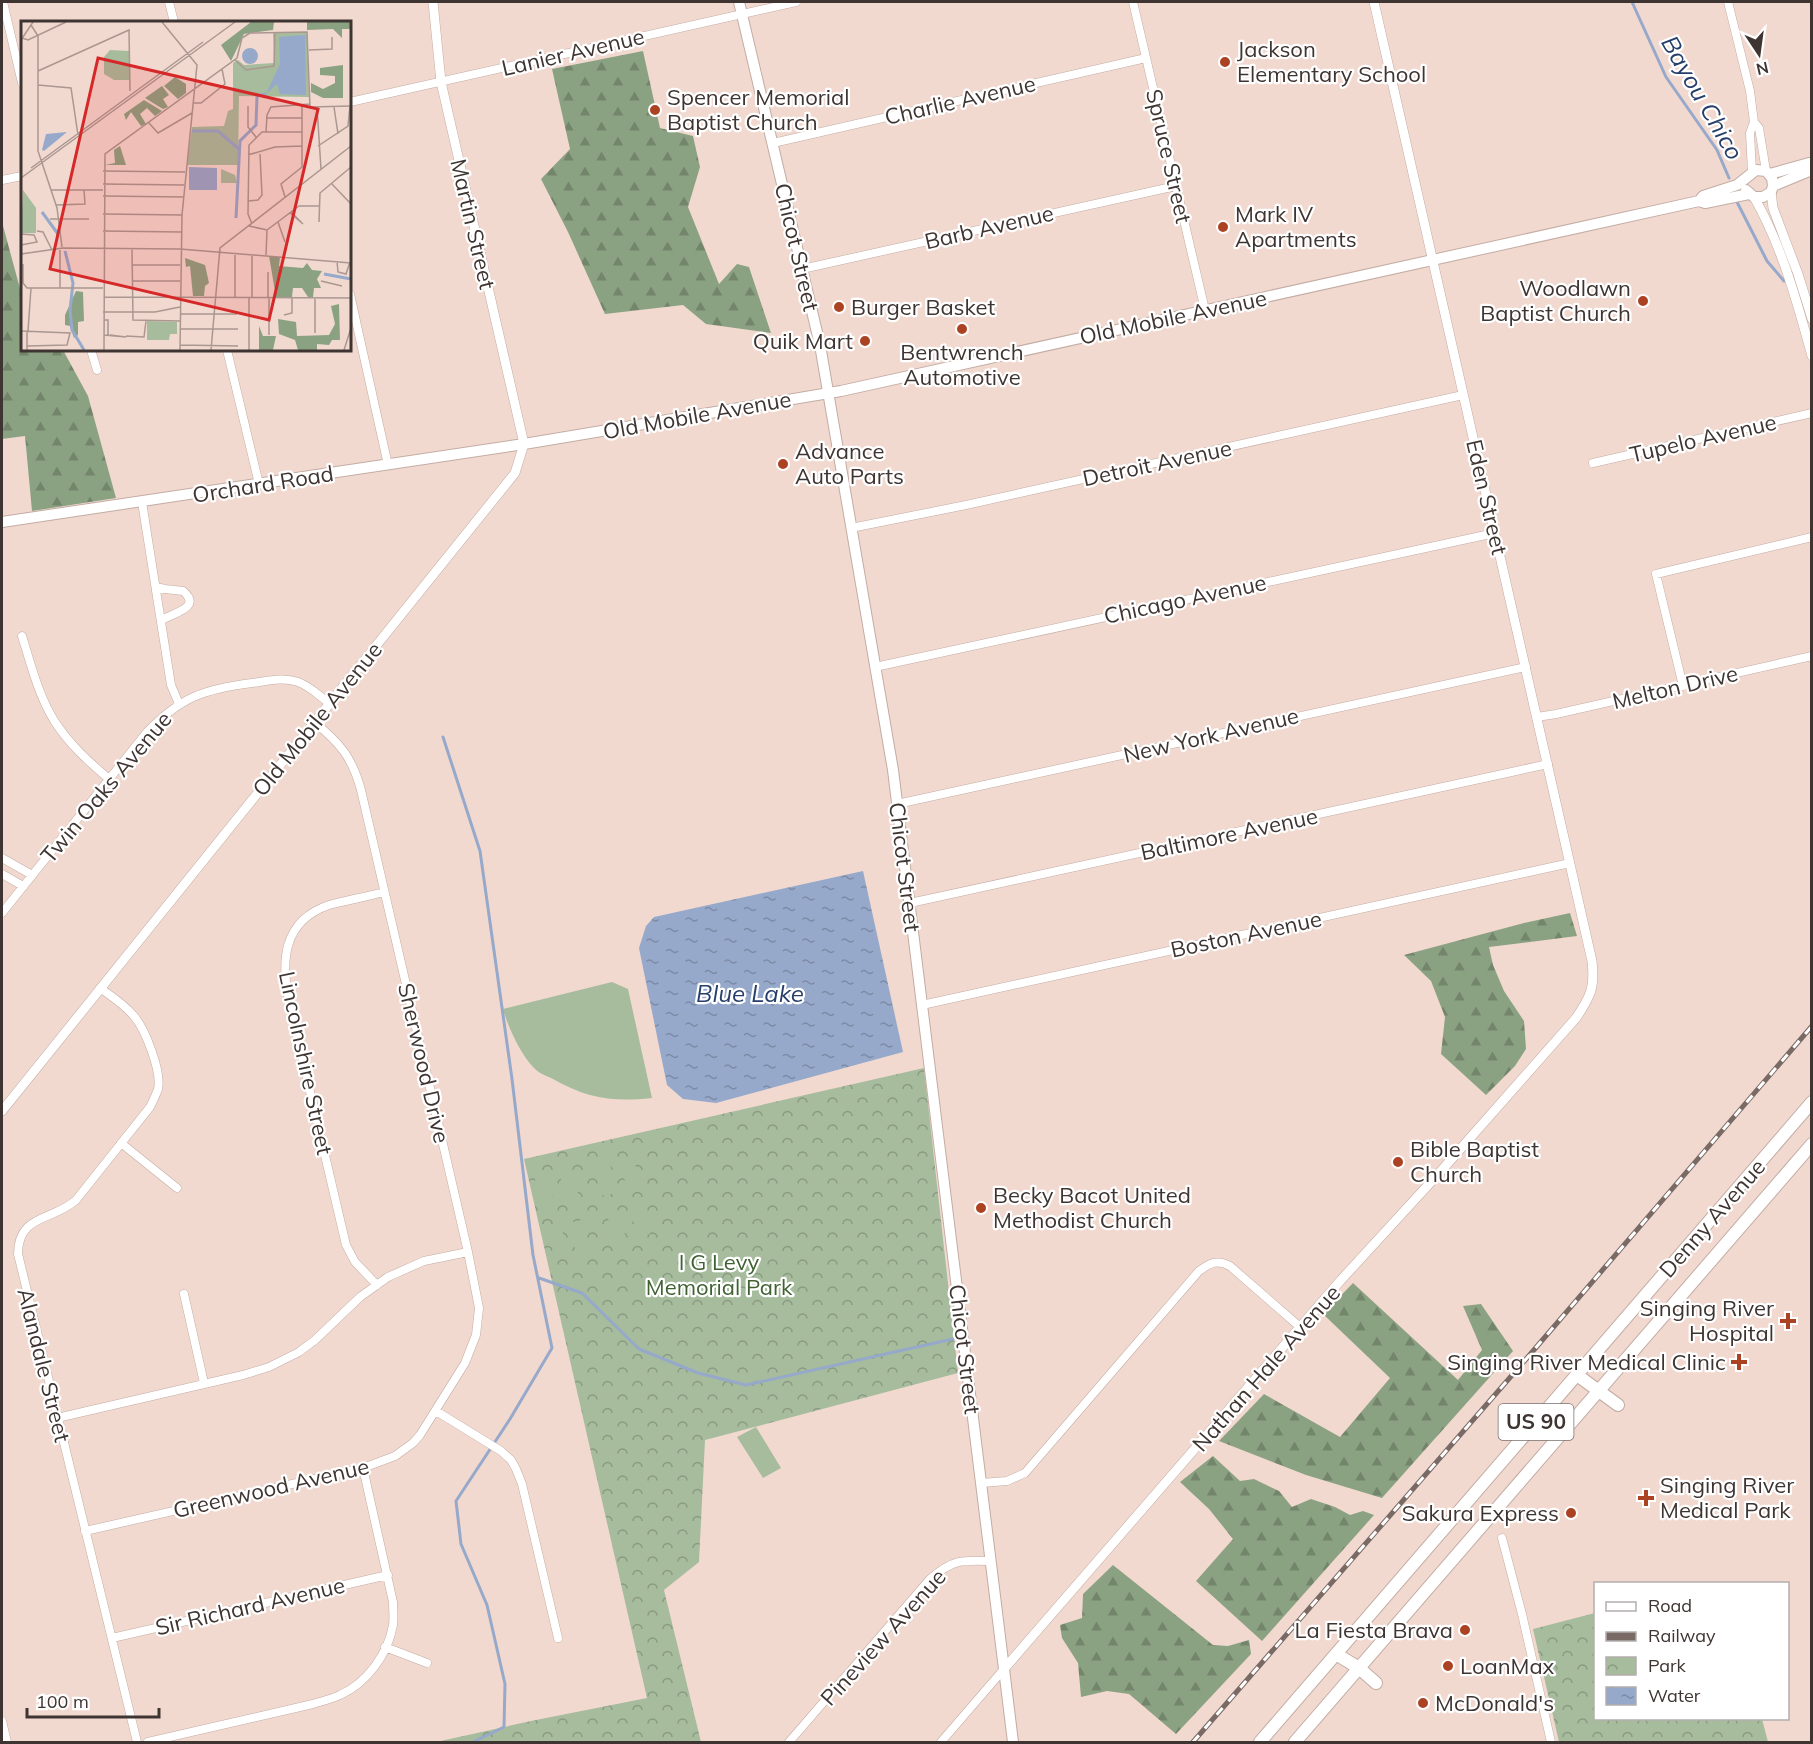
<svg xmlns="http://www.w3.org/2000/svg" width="1813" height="1744" viewBox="0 0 1813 1744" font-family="Mulish,sans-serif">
	<defs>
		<pattern id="forest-firs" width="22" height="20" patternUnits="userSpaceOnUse" patternTransform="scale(1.5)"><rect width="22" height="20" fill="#8ba282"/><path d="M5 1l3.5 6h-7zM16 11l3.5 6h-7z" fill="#73856b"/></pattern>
		<pattern id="park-crowns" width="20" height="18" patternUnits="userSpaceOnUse" patternTransform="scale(1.5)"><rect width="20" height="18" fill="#a6bc9d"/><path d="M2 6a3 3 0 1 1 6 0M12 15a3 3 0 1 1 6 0" fill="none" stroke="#899a81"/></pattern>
		<pattern id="water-ripples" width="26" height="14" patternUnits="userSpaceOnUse" patternTransform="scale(1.5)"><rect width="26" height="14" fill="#96a9ca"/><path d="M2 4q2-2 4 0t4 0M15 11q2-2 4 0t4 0" fill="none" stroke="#7c8aa5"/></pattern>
	</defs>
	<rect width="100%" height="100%" fill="#f2d9d0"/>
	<path fill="url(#forest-firs)" d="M 643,51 L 660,128 L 693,136 L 700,167 L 688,207 L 719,284 L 737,264 L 749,267 L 771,333 L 706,324 L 683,305 L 605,314 L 568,232 L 541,179 L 570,149 L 552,69 Z
		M 2,222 L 22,296 L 22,350 L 63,350 L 88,396 L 116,498 L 32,511 L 25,436 L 2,439 Z
		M 1570,913 L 1577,936 L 1489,947 L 1493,965 L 1504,991 L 1524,1021 L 1526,1049 L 1515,1066 L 1486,1095 L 1441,1054 L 1445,1017 L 1431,981 L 1404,955 L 1524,923 Z
		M 1353,1283 L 1458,1380 L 1482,1350 L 1463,1306 L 1481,1304 L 1513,1351 L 1382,1498 L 1306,1475 L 1219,1441 L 1264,1394 L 1340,1437 L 1390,1378 L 1323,1314 Z
		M 1213,1456 L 1240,1481 L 1254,1479 L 1279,1491 L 1292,1507 L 1311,1499 L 1335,1507 L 1350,1515 L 1363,1511 L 1374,1515 L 1262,1641 L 1196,1581 L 1233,1539 L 1209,1509 L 1180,1482 Z
		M 1113,1565 L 1213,1645 L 1228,1646 L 1249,1640 L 1251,1654 L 1176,1734 L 1129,1694 L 1107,1691 L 1081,1697 L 1078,1663 L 1062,1638 L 1060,1625 L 1082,1618 L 1083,1594 Z"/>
	<path fill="url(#park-crowns)" d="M 924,1068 L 958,1373 L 705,1440 L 699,1562 L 664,1590 L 701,1742 L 436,1742 L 531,1721 L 647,1698 L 524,1159 Z
		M 1595,1613 L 1596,1718 L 1762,1719 L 1768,1742 L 1559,1742 L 1533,1629 Z"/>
	<path fill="#a6bc9d" d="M 612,982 L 628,989 L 652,1098 C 614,1102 588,1099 553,1079 C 547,1076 538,1073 533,1067 C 520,1053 508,1027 503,1009 Z
		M 634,1158 L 640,1188 L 627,1191 L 621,1161 Z
		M 610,1163 L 616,1193 L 603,1196 L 596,1166 Z
		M 573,1172 L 580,1202 L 567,1204 L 560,1175 Z
		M 548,1176 L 555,1206 L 542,1209 L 535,1179 Z
		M 643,1204 L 650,1234 L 637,1237 L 630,1207 Z
		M 620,1210 L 626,1240 L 613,1243 L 607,1213 Z
		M 582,1220 L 589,1250 L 576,1253 L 569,1223 Z
		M 561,1225 L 568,1255 L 554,1258 L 548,1228 Z
		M 756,1427 L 781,1468 L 763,1478 L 737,1437 Z"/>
	<path fill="url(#water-ripples)" d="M 863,871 L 903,1052 L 716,1103 L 683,1099 L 667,1085 L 639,948 L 646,926 L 654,917 Z"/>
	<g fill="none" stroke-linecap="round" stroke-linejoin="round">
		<path stroke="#96a9ca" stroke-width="3" d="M 1632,2 L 1666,77 L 1717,150 L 1729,178
			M 1737,202 L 1767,261 L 1784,281
			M 443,737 L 480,851 L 512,1079 L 533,1255 L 552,1348 L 510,1419 L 456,1501 L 461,1544 L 487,1605 L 505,1684 L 504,1727 L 473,1742
			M 539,1278 L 582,1293 L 639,1349 L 698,1373 L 746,1385 L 953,1339"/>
		<g stroke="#c3aca3" stroke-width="9">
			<path id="minor" d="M 3,2 L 22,83
				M 169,2 L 174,22
				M 1133,2 L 1205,310
				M 1728,2 L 1750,91 L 1754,122 L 1750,133 L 1752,172
				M 350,102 L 796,2
				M 1754,122 L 1759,128 L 1766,171
				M 773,143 L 1146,58
				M 2,180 L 22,176
				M 802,269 L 1176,186
				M 350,294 L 388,465
				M 91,350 L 97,370
				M 227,350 L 259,484
				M 1593,463 L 1812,413
				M 142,502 L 171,685 L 179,704
				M 851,528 L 966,505 L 1463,395
				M 156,587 L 165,589 L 183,591 C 203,608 172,613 162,620
				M 22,636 C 31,665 39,697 55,722 C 70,745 89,762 109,779
				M 875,667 L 1495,533
				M 1683,686 L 1656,574 L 1812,537
				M 1537,717 L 1556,714 L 1812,656
				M 897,804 L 1526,667
				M 2,858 L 32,875
				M 2,874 L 23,886
				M 910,903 L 1548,764
				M 2,913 L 147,732 C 181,697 204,689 252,683 C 268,681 283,677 298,682 C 310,686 319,696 329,703
				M 100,988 C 111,996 124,1004 133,1015 C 145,1028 162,1072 158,1089 C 156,1095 153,1101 150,1107 L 76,1200 C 53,1221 18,1214 18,1254 L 137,1742
				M 922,1005 L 1570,863
				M 121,1143 L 177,1188
				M 377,1285 L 355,1262 L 346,1245 L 289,1002 C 281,962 282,921 329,905 C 347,900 366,897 384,892
				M 184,1294 L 204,1383
				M 436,1411 L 501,1451 L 511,1460 L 516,1469 L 522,1484 L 558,1638
				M 57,1418 L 243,1375 L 269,1367 L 299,1352 L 315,1340 L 360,1297 L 388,1277 L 424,1261 L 468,1252
				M 981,1483 L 1007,1481 L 1025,1473 L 1199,1271 C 1210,1263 1217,1259 1230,1266 L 1300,1327
				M 85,1531 L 363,1468 L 395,1456 L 413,1443 L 420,1435 L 465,1363 L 476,1335 L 479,1308 L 468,1252 L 361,790 C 352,757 340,743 314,722
				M 1502,1538 L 1522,1614 L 1551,1742
				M 112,1638 L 388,1575
				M 385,1647 L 427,1663
				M 2,1721 L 7,1742
				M 148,1742 L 313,1704 C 322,1701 332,1699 340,1695 C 367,1683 388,1654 393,1625 C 394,1618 393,1610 393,1602 L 363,1468
				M 789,1742 L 930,1579 C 953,1559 962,1560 991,1561
				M 941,1742 L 1004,1669"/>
		</g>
		<g stroke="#c3aca3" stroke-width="10">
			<path id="tertiary" d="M 1771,192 L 1773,208 L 1798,274 L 1812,319
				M 1754,197 C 1782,246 1797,302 1812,356
				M 2,1111 L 515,473 L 524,444 L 441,82 L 433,2
				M 1004,1669 L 1341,1280 L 1441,1171 L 1576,1018 C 1591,996 1595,987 1592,961 L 1374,2"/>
		</g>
		<g stroke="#c3aca3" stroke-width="12">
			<path id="secondary" d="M 739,2 L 820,345 L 893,770 L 1013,1742
				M 1770,174 L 1809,163 L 1812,163
				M 1746,190 L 1754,197 L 1763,197 L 1771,192 L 1773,186 L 1807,172 L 1812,168
				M 1699,201 L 1703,196 L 1737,185 L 1756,170 L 1766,171 L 1772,178 L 1773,186
				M 2,522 L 524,444 L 841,391 L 1699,201 L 1705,203 L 1749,194"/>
		</g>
		<g stroke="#c3aca3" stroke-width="14">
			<path id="primary" d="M 1577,1375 L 1618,1405
				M 1336,1654 L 1359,1668 L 1376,1683
				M 1260,1742 L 1812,1102
				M 1295,1742 L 1812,1144"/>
		</g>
		<use href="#minor" stroke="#fff" stroke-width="8"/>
		<use href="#tertiary" stroke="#fff" stroke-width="9"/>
		<use href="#secondary" stroke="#fff" stroke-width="10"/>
		<use href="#primary" stroke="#fff" stroke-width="12"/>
		<g stroke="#796a65" stroke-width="5">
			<path id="rail" d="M 1193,1742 L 1527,1358 L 1812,1026"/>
		</g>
		<use href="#rail" stroke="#fff" stroke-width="3" stroke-dasharray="9" stroke-linecap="butt"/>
	</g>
	<g fill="#ab4323" stroke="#fff" stroke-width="2">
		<circle cx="1225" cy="62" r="6"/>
		<circle cx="655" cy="110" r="6"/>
		<circle cx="1223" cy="227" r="6"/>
		<circle cx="1643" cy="301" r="6"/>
		<circle cx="839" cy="307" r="6"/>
		<circle cx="962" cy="329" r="6"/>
		<circle cx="865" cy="341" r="6"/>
		<circle cx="783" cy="464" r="6"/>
		<circle cx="1398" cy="1162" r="6"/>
		<circle cx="981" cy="1208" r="6"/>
		<path d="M1785 1312h6v6h6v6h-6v6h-6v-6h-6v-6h6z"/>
		<path d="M1736 1353h6v6h6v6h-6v6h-6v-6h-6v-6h6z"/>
		<path d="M1643 1489h6v6h6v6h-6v6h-6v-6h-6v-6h6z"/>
		<circle cx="1571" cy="1513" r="6"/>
		<circle cx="1465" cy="1630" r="6"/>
		<circle cx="1448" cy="1666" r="6"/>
		<circle cx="1423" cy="1703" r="6"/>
	</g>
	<g text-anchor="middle" stroke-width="4.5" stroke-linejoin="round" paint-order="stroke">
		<rect fill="#fff" stroke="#78716f" stroke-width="1.5" x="1498.5" y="1404" width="75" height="36" rx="4.5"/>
		<g font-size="21" font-weight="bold" fill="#3e3431">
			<text x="1536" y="1429">US 90</text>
		</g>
		<g font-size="22" fill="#3e3431" stroke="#fff" text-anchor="start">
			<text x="1237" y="57">Jackson<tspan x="1237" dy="25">Elementary School</tspan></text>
			<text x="667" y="105">Spencer Memorial<tspan x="667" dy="25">Baptist Church</tspan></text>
			<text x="1235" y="222">Mark IV<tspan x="1235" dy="25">Apartments</tspan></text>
			<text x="1631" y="296" text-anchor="end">Woodlawn<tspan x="1631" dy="25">Baptist Church</tspan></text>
			<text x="851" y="315">Burger Basket</text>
			<text x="853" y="349" text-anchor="end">Quik Mart</text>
			<text x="962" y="360" text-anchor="middle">Bentwrench<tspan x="962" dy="25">Automotive</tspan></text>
			<text x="795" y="459">Advance<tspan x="795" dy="25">Auto Parts</tspan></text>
			<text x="1410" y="1157">Bible Baptist<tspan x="1410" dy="25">Church</tspan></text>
			<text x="993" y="1203">Becky Bacot United<tspan x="993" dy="25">Methodist Church</tspan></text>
			<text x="1774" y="1316" text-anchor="end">Singing River<tspan x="1774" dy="25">Hospital</tspan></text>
			<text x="1726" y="1370" text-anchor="end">Singing River Medical Clinic</text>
			<text x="1660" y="1493">Singing River<tspan x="1660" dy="25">Medical Park</tspan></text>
			<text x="1559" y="1521" text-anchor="end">Sakura Express</text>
			<text x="1453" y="1638" text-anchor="end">La Fiesta Brava</text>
			<text x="1460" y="1674">LoanMax</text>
			<text x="1435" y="1711">McDonald's</text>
		</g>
		<g font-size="22" fill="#3e3431" stroke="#fff">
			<text transform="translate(573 52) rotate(-13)" y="8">Lanier Avenue</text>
			<text transform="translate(960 100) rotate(-13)" y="8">Charlie Avenue</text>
			<text transform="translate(1169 156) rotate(77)" y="8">Spruce Street</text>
			<text transform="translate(473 224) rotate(77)" y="8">Martin Street</text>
			<text transform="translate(989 227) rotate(-13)" y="8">Barb Avenue</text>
			<text transform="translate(797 247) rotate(77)" y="8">Chicot Street</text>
			<text transform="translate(1173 317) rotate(-12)" y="8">Old Mobile Avenue</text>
			<text transform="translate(697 415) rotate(-10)" y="8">Old Mobile Avenue</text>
			<text transform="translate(1703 438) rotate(-13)" y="8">Tupelo Avenue</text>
			<text transform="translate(1157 463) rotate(-12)" y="8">Detroit Avenue</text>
			<text transform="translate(263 484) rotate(-9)" y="8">Orchard Road</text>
			<text transform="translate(1487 497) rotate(77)" y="8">Eden Street</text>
			<text transform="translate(1185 599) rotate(-12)" y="8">Chicago Avenue</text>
			<text transform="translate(1675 687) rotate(-13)" y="8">Melton Drive</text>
			<text transform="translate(317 719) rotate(-51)" y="8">Old Mobile Avenue</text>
			<text transform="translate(1211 735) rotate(-13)" y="8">New York Avenue</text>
			<text transform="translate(106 787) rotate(-50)" y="8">Twin Oaks Avenue</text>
			<text transform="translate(1229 834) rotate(-12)" y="8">Baltimore Avenue</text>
			<text transform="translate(905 867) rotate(83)" y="8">Chicot Street</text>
			<text transform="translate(1246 934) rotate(-12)" y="8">Boston Avenue</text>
			<text transform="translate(306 1063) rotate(78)" y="8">Lincolnshire Street</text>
			<text transform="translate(424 1063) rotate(77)" y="8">Sherwood Drive</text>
			<text transform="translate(1712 1218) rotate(-49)" y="8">Denny Avenue</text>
			<text transform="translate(965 1349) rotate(83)" y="8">Chicot Street</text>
			<text transform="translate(44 1365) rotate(76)" y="8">Alandale Street</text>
			<text transform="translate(1266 1368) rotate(-49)" y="8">Nathan Hale Avenue</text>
			<text transform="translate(271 1488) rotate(-13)" y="8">Greenwood Avenue</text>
			<text transform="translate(250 1606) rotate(-13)" y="8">Sir Richard Avenue</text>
			<text transform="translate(883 1637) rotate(-48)" y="8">Pineview Avenue</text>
		</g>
		<g font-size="22" fill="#406232" stroke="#fff">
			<text x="719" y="1270">I G Levy<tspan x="719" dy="25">Memorial Park</tspan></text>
		</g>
		<g font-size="24" font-style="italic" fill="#253e6a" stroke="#fff">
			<text transform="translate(1702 98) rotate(60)" y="8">Bayou Chico</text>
			<text x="750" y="1002">Blue Lake</text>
		</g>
	</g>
	<g transform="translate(21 21)">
		<rect width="330" height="330" fill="#f2d9d0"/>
		<path d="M 126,300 L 156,301 L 156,313 L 149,313 L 148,319 L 126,319 Z" fill="#a6bc9d"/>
		<path d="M 230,1 L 253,1 L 252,9 L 223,13 L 210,40 L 200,24 ZM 286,1 L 330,1 L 330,8 L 321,8 L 321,17 L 312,8 L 286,9 ZM 322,44 L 322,77 L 302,77 L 290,71 L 290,62 L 302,68 L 314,62 L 314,55 L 299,54 L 299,47 ZM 154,56 L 165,63 L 165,72 L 157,78 L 143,65 ZM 141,65 L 148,74 L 142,78 L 147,86 L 142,88 L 124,77 ZM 123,79 L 141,90 L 134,95 L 126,87 L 119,93 L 125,103 L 120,105 L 110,91 L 105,99 L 103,93 ZM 99,125 L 105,144 L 84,144 L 94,142 L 93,129 ZM 248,235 L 259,236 L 258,245 L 282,247 L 286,242 L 291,249 L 301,250 L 296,258 L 300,267 L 293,267 L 292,276 L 287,276 L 281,267 L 272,267 L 271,276 L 255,276 ZM 164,237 L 184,244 L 188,262 L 184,265 L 183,275 L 172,275 L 169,245 L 165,246 ZM 55,270 L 62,271 L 63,300 L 57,301 L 57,314 L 53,317 L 49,305 L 44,304 L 44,294 ZM 318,283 L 319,319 L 311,319 L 308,324 L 296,323 L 296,329 L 277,329 L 274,319 L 258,313 L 257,298 L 275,301 L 276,315 L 308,314 L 314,303 L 310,285 ZM 238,305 L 242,315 L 255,315 L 252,329 L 238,329 Z" fill="#8ba282"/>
		<path d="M 2,169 L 15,187 L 15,212 L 0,212 Z" fill="#a6bc9d"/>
		<path d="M 252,12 L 286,12 L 288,76 L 218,75 L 217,144 L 166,144 L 171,106 L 203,105 L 207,90 L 212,88 L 212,42 L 217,39 L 223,44 L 253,42 ZM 89,29 L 108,30 L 108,59 L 93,59 L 83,53 L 83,36 Z" fill="#a6bc9d"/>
		<path d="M 200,148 L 214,154 L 216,162 L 200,162 Z" fill="#a6bc9d"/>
		<path d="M 284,14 L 285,74 L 259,73 L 256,63 L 245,73 L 259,43 L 258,16 ZM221 35a8 8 0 1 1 16 0a8 8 0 1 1-16 0ZM 46,111 L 23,130 L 21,129 L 25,113 ZM 168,146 L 196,147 L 196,169 L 168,169 Z" fill="#96a9ca"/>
		<path fill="none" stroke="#96a9ca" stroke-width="3" d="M 171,110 L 197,110 L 219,129M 21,191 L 37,213M 215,197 L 219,120 L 235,104 L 236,75 L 245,73M 44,230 L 52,262 L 49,289 L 51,309 L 63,329M 303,253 L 330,258"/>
		<path fill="none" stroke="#aa9790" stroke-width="1.5" d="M 141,1 L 176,44 L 161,194 L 159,329M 10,4 L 17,15 L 17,130 L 36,187 L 41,226M 330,10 L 330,30M 1,17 L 7,19 L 45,1M 0,19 L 12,1M 288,29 L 311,28 L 311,16M 214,39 L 225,49 L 253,45 L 254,11M 17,50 L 108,9 L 109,70M 17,64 L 50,67 L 57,114M 172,82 L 180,82 L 204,63 L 201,48M 227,85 L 227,106 L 235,116M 296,86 L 300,148M 313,86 L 317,113M 245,97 L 281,97M 128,102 L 137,112 L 171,92M 245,111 L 246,94 L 250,86 L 289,83M 297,125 L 327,105 L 329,85M 227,134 L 254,126 L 281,125M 10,147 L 182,21M 82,150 L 164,151M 0,157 L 214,1M 310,162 L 330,183M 82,163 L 163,164M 30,169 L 82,169M 82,175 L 162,176M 264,176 L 260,163 L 281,146 L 281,84M 227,180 L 237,179 L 241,174 L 239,133M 35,184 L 64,183 L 63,169M 269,192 L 282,203 L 270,191M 82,193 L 161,194M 29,198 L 68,198M 257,201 L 264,221M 298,201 L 299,172 L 330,146M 231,203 L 227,193 L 228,124 L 241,111 L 281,111M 228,205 L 246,209 L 278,185 L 298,185M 16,210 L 22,211 L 31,229M 82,210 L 160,211M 0,213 L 13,214 L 16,221 L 0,224M 42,227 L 159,228 L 330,242M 111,228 L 112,299 L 159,300M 0,233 L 42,227M 231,234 L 231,277M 245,234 L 246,209M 316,240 L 317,251 L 325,253 L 329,241M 2,243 L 2,262 L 6,267 L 82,267M 111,244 L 159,244M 247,251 L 247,277M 111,260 L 159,260M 300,260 L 321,265M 39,267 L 39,229M 83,276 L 330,277M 214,277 L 214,234M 248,277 L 248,314M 294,278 L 294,312M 82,291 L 134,291 L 159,286M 159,293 L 216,293M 263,294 L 271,292 L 271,277M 83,299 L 87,299 L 87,314M 159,308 L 217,308M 0,310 L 49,312 L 46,324 L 6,325M 7,310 L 10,267M 83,314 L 105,316 L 89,314M 105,315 L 123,316 L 125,300M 159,324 L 217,325M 6,329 L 6,310M 83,329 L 84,133 L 216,37 L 221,17 L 229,12 L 286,11 L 289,86 L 330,85M 190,329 L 199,227 L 330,125M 228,329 L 228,277M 323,329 L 330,307"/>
		<path fill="#d62828" fill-opacity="0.15" stroke="#d62828" stroke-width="3" d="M 77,37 L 297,88 L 248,299 L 29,248 Z"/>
		<rect width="330" height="330" fill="none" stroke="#3e3431" stroke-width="3"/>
	</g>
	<rect width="1813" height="1744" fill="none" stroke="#3e3431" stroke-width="6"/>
	<rect x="1594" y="1582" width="195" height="138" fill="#ffffff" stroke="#b2aead" stroke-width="1.5"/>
	<rect x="1606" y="1602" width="30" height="9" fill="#ffffff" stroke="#b2aead" stroke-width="1.5"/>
	<text x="1648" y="1612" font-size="18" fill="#3e3431">Road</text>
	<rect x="1606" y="1632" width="30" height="9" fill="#796a65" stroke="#b2aead" stroke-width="1.5"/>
	<text x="1648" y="1642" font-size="18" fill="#3e3431">Railway</text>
	<rect x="1606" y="1657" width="30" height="18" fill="url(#park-crowns)" stroke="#b2aead" stroke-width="1.5"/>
	<text x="1648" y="1672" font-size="18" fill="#3e3431">Park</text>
	<rect x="1606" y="1687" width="30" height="18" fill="url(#water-ripples)" stroke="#b2aead" stroke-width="1.5"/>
	<text x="1648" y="1702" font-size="18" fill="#3e3431">Water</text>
	<g transform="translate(1759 54) rotate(167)" stroke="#ffffff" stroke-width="4.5" paint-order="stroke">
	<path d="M0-4.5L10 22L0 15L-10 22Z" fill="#3e3431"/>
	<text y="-9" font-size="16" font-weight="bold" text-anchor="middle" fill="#3e3431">N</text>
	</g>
	<path d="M27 1708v9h132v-9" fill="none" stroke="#3e3431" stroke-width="3"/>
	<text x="36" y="1708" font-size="18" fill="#3e3431" stroke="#ffffff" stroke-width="4.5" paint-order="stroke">100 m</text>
</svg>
